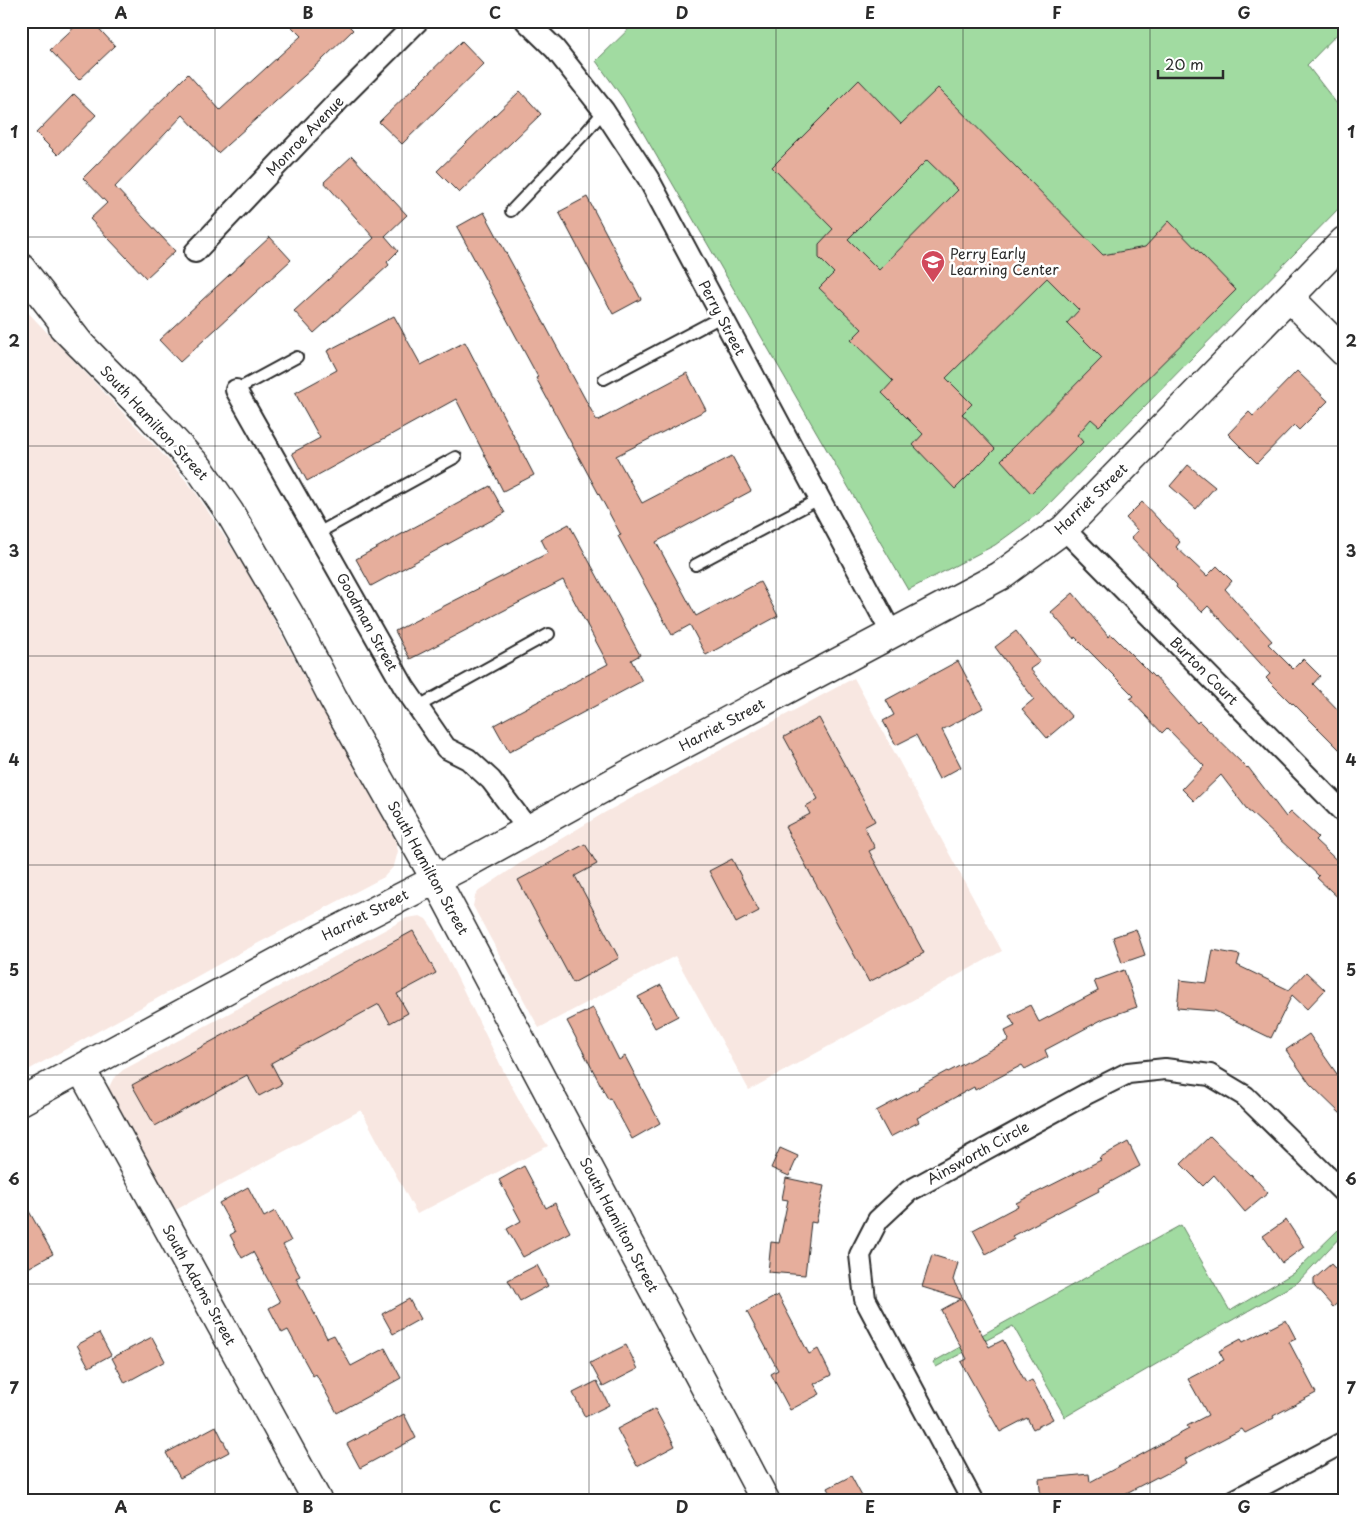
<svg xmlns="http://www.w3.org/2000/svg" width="1365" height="1521" viewBox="0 0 1365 1521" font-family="'Playpen Sans',sans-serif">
	<rect width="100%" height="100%" fill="#fff"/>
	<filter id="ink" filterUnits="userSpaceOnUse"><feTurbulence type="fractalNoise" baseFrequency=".02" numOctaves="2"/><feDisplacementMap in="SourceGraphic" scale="10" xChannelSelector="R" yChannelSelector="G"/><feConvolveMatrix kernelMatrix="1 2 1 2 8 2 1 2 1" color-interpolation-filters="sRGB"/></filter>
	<g filter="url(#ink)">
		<path fill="#f8e7e1" d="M 21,305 L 170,462 L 194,490 L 243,565 L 264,601 L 306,680 L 395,839 L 398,851 L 394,866 L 384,877 L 230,958 L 21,1074 Z
			M 854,678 L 1002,951 L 749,1090 L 675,956 L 539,1028 L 473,906 L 475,896 L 479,891 L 519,864 L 604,813 Z
			M 420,916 L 426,919 L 433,929 L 506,1076 L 527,1114 L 548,1146 L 417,1214 L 361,1110 L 170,1213 L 107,1091 L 113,1079 L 123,1070 L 407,918 Z"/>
		<path fill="#a1dba1" stroke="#668366" d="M 637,21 L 1344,21 L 1344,27 L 1307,65 L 1344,113 L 1344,203 L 1043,510 L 995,545 L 908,590 L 623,98 L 596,61 Z
			M 1181,1225 L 1230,1311 L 1295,1272 L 1338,1230 L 1342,1235 L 1298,1282 L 1065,1417 L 1013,1326 L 936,1367 L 933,1362 Z"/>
		<path fill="#e6ae9c" stroke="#2b2b2b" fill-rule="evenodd" d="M 81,21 L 92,21 L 115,46 L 79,80 L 50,50 Z
			M 286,21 L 344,21 L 353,30 L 323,59 L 218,153 L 183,115 L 115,187 L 175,251 L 146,278 L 90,219 L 107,203 L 83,178 L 188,74 L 220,110 L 301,36 Z
			M 462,41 L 484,64 L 402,144 L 379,122 Z
			M 859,80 L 901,124 L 938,88 L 1103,255 L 1145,247 L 1169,221 L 1236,290 L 1099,426 L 1091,419 L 1077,435 L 1083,442 L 1031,493 L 1001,460 L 1102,358 L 1067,323 L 1079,310 L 1047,278 L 946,378 L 972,404 L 962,414 L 995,449 L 955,489 L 913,445 L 923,434 L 882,393 L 893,381 L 851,340 L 862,329 L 819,288 L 834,273 L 819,258 L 819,244 L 833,229 L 772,167 ZM 927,160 L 958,190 L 879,270 L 848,239 Z
			M 520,91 L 541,114 L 459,193 L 437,171 Z
			M 74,94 L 96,115 L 58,155 L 36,133 Z
			M 352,156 L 407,215 L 385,236 L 398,251 L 387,262 L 389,265 L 314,333 L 294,311 L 374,238 L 324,182 Z
			M 587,197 L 641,299 L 613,314 L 559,212 Z
			M 484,212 L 597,421 L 687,373 L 706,410 L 616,456 L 642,503 L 732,456 L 751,491 L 656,542 L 696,616 L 760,582 L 778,616 L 706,655 L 690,625 L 672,635 L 618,536 L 621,535 L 536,378 L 538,377 L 457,227 Z
			M 270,237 L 291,260 L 180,362 L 159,340 Z
			M 394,316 L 421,365 L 465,342 L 534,475 L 503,491 L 456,399 L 307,481 L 292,453 L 320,438 L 295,393 L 337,370 L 327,351 Z
			M 1297,371 L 1328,401 L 1299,430 L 1294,425 L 1257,463 L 1228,434 L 1249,412 L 1253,416 Z
			M 1188,465 L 1215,487 L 1196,509 L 1170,486 Z
			M 490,486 L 505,513 L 371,586 L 356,559 Z
			M 1142,502 L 1180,542 L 1176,547 L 1207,576 L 1217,566 L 1232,581 L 1225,589 L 1272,641 L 1268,644 L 1293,669 L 1303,659 L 1320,676 L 1313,684 L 1344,716 L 1344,754 L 1293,703 L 1292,704 L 1266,678 L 1270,674 L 1208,606 L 1202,612 L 1176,587 L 1177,585 L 1131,537 L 1138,531 L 1126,518 Z
			M 569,524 L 640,655 L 631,660 L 642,681 L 509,752 L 494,725 L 608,664 L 563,580 L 410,659 L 395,631 L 548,553 L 541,539 Z
			M 1073,593 L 1109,637 L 1111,634 L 1154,677 L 1155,676 L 1197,723 L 1199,721 L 1247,768 L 1248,767 L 1286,817 L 1291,812 L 1318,837 L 1315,840 L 1344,867 L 1344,903 L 1317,878 L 1319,876 L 1250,812 L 1249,812 L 1221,775 L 1194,801 L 1182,789 L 1204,766 L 1167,728 L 1162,733 L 1130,699 L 1134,696 L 1075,637 L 1074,639 L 1051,612 Z
			M 1016,631 L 1040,662 L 1030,669 L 1072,717 L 1047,738 L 1022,709 L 1034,699 L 995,647 Z
			M 958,661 L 983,708 L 942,730 L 961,767 L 939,779 L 916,735 L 896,745 L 883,721 L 894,715 L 886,700 Z
			M 819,718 L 875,821 L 864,827 L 875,848 L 869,851 L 924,953 L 869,982 L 785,827 L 810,814 L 806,806 L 818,799 L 784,737 Z
			M 585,844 L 597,864 L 575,876 L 619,958 L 573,983 L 518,880 Z
			M 732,859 L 759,911 L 736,923 L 709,871 Z
			M 1136,929 L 1145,955 L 1122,963 L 1113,937 Z
			M 413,931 L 436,973 L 397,994 L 408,1013 L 390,1023 L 379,1004 L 271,1063 L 282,1084 L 259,1096 L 247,1075 L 155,1126 L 132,1085 Z
			M 1213,950 L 1240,955 L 1237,965 L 1289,990 L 1306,972 L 1325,990 L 1307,1009 L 1292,995 L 1271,1038 L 1215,1011 L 1177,1008 L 1180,980 L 1207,983 Z
			M 1124,970 L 1137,1007 L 1105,1018 L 1045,1050 L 1048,1057 L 1025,1069 L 1022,1065 L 975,1090 L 974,1087 L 917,1118 L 919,1122 L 890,1137 L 876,1111 L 919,1088 L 918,1087 L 947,1071 L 948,1072 L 1009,1040 L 1005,1031 L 1015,1026 L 1009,1016 L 1030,1005 L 1039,1022 L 1098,991 L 1094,981 Z
			M 661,985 L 678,1016 L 655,1028 L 638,997 Z
			M 593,1008 L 619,1060 L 625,1056 L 660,1123 L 632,1139 L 610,1098 L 608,1099 L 567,1021 Z
			M 1309,1034 L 1344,1084 L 1344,1117 L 1310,1084 L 1286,1050 Z
			M 1210,1136 L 1250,1175 L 1251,1174 L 1268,1193 L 1245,1212 L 1214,1175 L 1203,1186 L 1181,1164 Z
			M 1128,1142 L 1140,1166 L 1098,1189 L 1099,1191 L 1012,1236 L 1014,1239 L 986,1254 L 973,1230 L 1018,1206 L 1016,1203 L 1101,1160 L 1099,1158 Z
			M 780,1148 L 798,1156 L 789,1176 L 771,1168 Z
			M 524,1166 L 546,1208 L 555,1203 L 570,1232 L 523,1257 L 507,1229 L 521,1221 L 499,1180 Z
			M 786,1178 L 824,1186 L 816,1223 L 811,1222 L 805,1275 L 768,1272 L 771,1242 L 779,1243 L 788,1200 L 782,1199 Z
			M 248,1187 L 264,1217 L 275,1211 L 291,1241 L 283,1245 L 300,1276 L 296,1278 L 327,1338 L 334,1335 L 351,1366 L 385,1348 L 401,1378 L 337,1413 L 316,1374 L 313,1376 L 288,1330 L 282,1333 L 269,1308 L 280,1302 L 253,1252 L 242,1258 L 230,1235 L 235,1232 L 219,1203 Z
			M 21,1197 L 53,1254 L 21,1272 Z
			M 1286,1220 L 1304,1247 L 1282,1263 L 1263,1236 Z
			M 932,1255 L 958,1263 L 953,1280 L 989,1347 L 1003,1340 L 1026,1383 L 1032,1380 L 1053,1419 L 1033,1429 L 1027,1418 L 1000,1432 L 961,1362 L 967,1359 L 941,1310 L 961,1299 L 922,1287 Z
			M 1331,1264 L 1344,1278 L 1344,1297 L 1333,1307 L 1314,1286 L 1314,1279 Z
			M 537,1265 L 548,1286 L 520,1301 L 508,1280 Z
			M 778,1295 L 809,1354 L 818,1349 L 831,1375 L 814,1384 L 820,1394 L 790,1410 L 771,1374 L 778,1370 L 747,1312 Z
			M 409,1299 L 420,1319 L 393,1334 L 382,1314 Z
			M 1286,1320 L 1296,1339 L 1289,1342 L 1316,1393 L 1273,1416 L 1274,1418 L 1245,1433 L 1242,1429 L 1185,1459 L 1187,1463 L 1158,1478 L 1157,1477 L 1113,1500 L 1041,1500 L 1039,1479 L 1089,1474 L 1090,1482 L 1189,1429 L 1187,1426 L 1208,1415 L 1188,1379 L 1224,1360 L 1219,1351 L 1241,1339 L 1243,1342 Z
			M 99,1333 L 111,1355 L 89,1367 L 77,1345 Z
			M 152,1337 L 165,1361 L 125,1383 L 112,1358 Z
			M 626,1345 L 638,1369 L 603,1387 L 590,1363 Z
			M 597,1381 L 609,1405 L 585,1417 L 573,1393 Z
			M 655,1409 L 675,1446 L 637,1466 L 617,1429 Z
			M 404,1414 L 416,1438 L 360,1468 L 347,1444 Z
			M 216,1426 L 229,1452 L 180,1478 L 166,1453 Z
			M 851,1476 L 864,1500 L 834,1500 L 828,1488 Z"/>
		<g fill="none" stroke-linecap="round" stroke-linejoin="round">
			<g stroke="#2b2b2b" stroke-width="14">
				<path id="lane" d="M 511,211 L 585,133 L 604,111
					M 604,379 L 721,317
					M 236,390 L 297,357
					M 318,533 L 456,457
					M 695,565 L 819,499
					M 417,707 L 549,634"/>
			</g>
			<g stroke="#2b2b2b" stroke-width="24">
				<path id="street" d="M 526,21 L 555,49 L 604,111 L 648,178 L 892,634
					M 195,252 L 339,100 L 418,21
					M 236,390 L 404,687 L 446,748 L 468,759 L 491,780 L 528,829
					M 1064,529 L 1344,813
					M 972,1500 L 865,1299 L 860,1255 L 878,1220 L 909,1191 L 1088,1093 L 1128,1073 L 1165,1069 L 1210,1075 L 1245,1096 L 1344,1193
					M 1235,1500 L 1344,1442"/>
			</g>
			<g stroke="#2b2b2b" stroke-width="31">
				<path id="secondary" d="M 1290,298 L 1344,352
					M 81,1069 L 317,1500
					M 21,1101 L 314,942 L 464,865 L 645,765 L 1000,576 L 1064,529 L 1344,241"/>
			</g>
			<g stroke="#2b2b2b" stroke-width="31">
				<path id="primary" d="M 63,327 L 149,414 L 199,468 L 230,513 L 295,624 L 333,698 L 436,880 L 765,1500"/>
			</g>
			<g stroke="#2b2b2b" stroke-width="31">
				<path id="highway" d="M 21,268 L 80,344"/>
			</g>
			<use href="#lane" stroke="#fff" stroke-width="10"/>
			<use href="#street" stroke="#fff" stroke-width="20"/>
			<use href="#secondary" stroke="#fff" stroke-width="28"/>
			<use href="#primary" stroke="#fff" stroke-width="28"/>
			<use href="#highway" stroke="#fff" stroke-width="28"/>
		</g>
	</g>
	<path fill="none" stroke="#2b2b2b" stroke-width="1" stroke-opacity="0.55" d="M 215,21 L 215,1500M 402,21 L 402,1500M 589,21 L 589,1500M 776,21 L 776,1500M 963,21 L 963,1500M 1150,21 L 1150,1500M 21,237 L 1344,237M 21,446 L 1344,446M 21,656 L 1344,656M 21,865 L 1344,865M 21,1075 L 1344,1075M 21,1284 L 1344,1284"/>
	<defs>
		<g id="school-pin" transform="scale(1.25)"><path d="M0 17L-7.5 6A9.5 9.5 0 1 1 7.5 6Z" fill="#d1495b" stroke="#fff"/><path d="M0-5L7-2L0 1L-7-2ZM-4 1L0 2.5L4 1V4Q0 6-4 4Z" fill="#fff"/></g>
	</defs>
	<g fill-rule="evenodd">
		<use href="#school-pin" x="933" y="262"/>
	</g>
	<g text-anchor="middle" stroke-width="5" stroke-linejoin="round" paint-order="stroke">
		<g font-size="14" fill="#2b2b2b" stroke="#fff">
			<text transform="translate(305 136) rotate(-46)" y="5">Monroe Avenue</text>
			<text transform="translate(722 318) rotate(62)" y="5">Perry Street</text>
			<text transform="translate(154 423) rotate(47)" y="5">South Hamilton Street</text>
			<text transform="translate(1091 499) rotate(-44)" y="5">Harriet Street</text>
			<text transform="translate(367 622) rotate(61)" y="5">Goodman Street</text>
			<text transform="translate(1204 671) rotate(45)" y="5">Burton Court</text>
			<text transform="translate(722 725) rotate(-28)" y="5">Harriet Street</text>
			<text transform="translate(428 868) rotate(61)" y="5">South Hamilton Street</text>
			<text transform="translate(365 915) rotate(-27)" y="5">Harriet Street</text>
			<text transform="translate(978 1153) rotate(-29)" y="5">Ainsworth Circle</text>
			<text transform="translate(619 1225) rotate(62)" y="5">South Hamilton Street</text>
			<text transform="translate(199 1285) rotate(61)" y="5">South Adams Street</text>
		</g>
		<g font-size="14" fill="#2b2b2b" stroke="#fff" text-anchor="start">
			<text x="950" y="259">Perry Early<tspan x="950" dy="16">Learning Center</tspan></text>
		</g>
	</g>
	<rect width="1365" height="1521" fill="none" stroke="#fff" stroke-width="55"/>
	<path d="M1158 70v8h65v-8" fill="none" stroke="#2b2b2b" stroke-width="2.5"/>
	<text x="1165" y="70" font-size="15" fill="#2b2b2b" stroke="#ffffff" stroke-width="4" paint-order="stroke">20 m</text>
	<rect x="28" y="28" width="1310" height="1466" fill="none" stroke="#2b2b2b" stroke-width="2"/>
	<g font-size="16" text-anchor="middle" font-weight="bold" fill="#2b2b2b">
		<text x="121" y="19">A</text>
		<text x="308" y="19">B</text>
		<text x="495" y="19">C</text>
		<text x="682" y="19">D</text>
		<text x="870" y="19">E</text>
		<text x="1057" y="19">F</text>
		<text x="1244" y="19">G</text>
		<text x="14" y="138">1</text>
		<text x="1351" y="138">1</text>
		<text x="14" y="347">2</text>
		<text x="1351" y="347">2</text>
		<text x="14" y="557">3</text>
		<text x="1351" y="557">3</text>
		<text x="14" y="766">4</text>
		<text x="1351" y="766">4</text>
		<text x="14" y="976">5</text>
		<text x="1351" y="976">5</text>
		<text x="14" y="1185">6</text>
		<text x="1351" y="1185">6</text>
		<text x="14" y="1394">7</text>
		<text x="1351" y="1394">7</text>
		<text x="121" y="1513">A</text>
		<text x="308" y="1513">B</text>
		<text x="495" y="1513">C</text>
		<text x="682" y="1513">D</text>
		<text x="870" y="1513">E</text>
		<text x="1057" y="1513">F</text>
		<text x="1244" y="1513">G</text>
	</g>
</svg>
